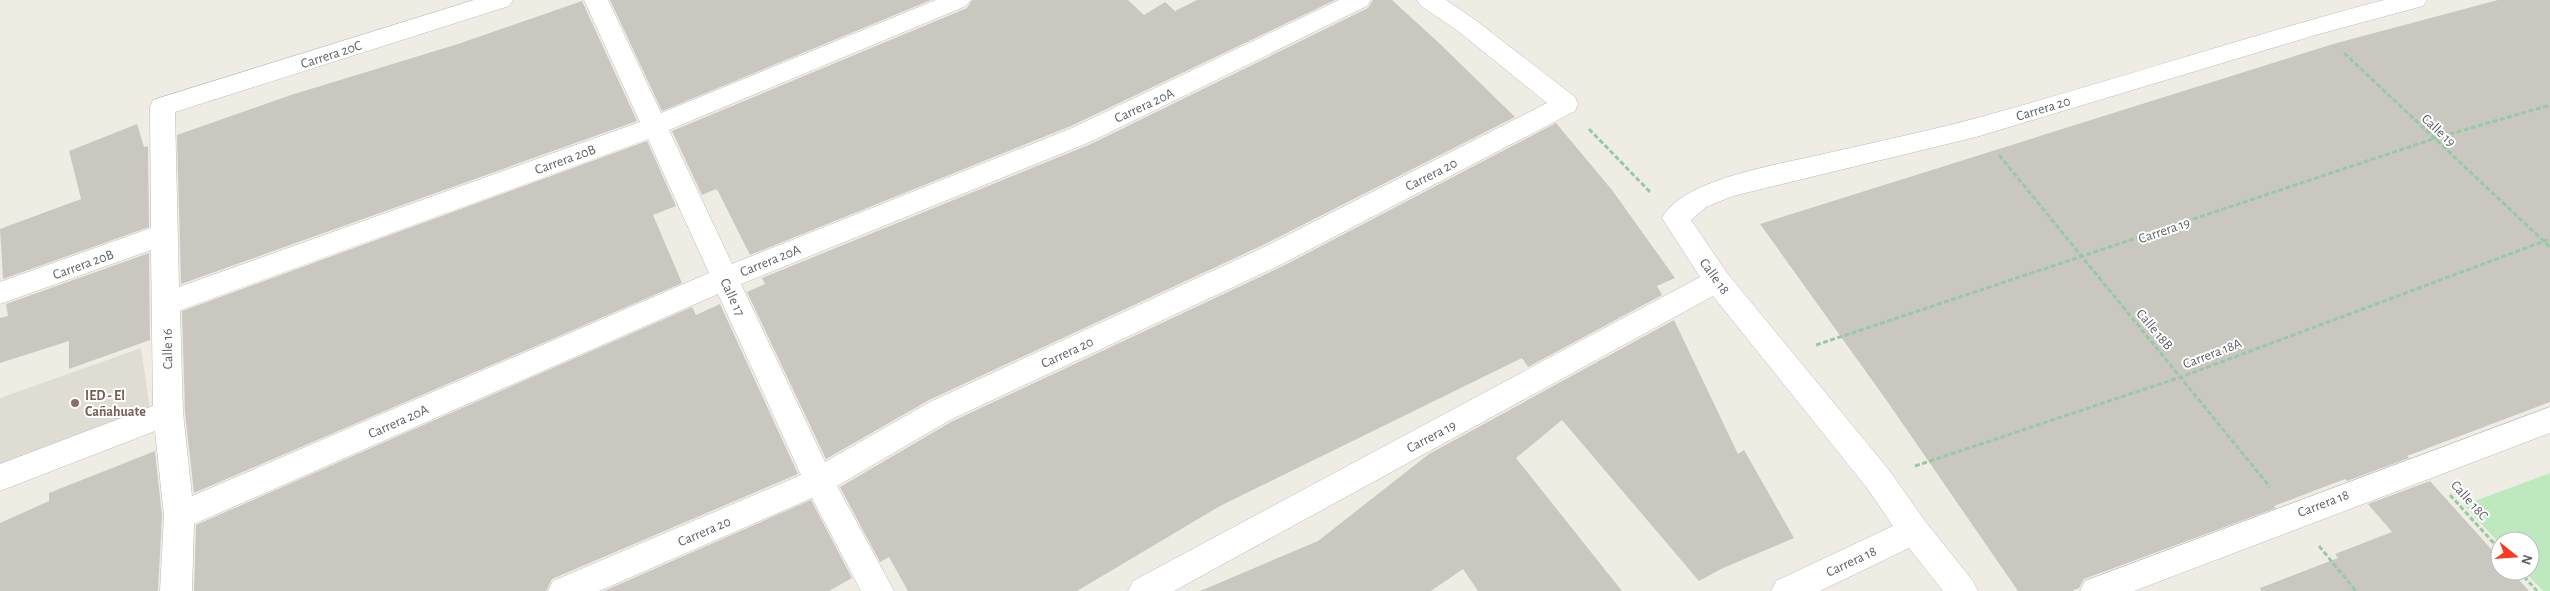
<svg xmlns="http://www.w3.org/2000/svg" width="2550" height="591" viewBox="0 0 2550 591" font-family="'Alegreya Sans',sans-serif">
	<rect width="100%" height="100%" fill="#efede3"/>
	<path fill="#dfdcd2" d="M 141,348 L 150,409 L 0,466 L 0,398 Z"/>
	<path fill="#bee9bf" d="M 2550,473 L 2550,591 L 2543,591 L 2524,571 L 2530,571 L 2530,541 L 2500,541 L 2500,544 L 2464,505 Z"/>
	<path fill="#cac7c0" d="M 610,0 L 931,0 L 662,111 Z
		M 972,0 L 1128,0 L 1144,15 L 1165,2 L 1175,11 L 1197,0 L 1335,0 L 1071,126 L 750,255 L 718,191 L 716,189 L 702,195 L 672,131 L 967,8 Z
		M 1373,0 L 1392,0 L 1438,42 L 1515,117 L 1261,246 L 929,400 L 826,459 L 747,292 L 765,284 L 762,278 L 1091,144 L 1368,8 Z
		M 2498,0 L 2550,0 L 2550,402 L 2407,456 L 2409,458 L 2347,481 L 2345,479 L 2274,506 L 2276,508 L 2084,579 L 2079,588 L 2072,591 L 2018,591 L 1887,401 L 1760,224 L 2333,44 Z
		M 582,1 L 637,121 L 181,284 L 177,135 L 291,95 L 458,44 Z
		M 1556,123 L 1612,190 L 1675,278 L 1657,286 L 1662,295 L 1528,367 L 1522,358 L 1220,506 L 1077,591 L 908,591 L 889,557 L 880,562 L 840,487 L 951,422 L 1283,266 Z
		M 137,124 L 144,147 L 148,146 L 149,227 L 3,279 L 0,229 L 81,199 L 69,151 Z
		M 647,141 L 676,206 L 653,215 L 682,283 L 194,493 L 185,413 L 182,311 Z
		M 149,253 L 150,340 L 69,369 L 69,341 L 0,363 L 0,318 L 8,316 L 6,304 Z
		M 720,304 L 798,474 L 552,579 L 546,591 L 194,591 L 196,525 L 692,307 L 696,315 Z
		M 1674,320 L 1738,454 L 1744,450 L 1794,538 L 1723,568 L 1699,581 L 1562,420 L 1516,458 L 1622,591 L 1478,591 L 1463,569 L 1431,591 L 1200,591 L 1318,541 L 1429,454 Z
		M 155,451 L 162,516 L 158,591 L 0,591 L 0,523 L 49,501 L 49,493 Z
		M 2430,481 L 2500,559 L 2500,571 L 2511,571 L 2529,591 L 2261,591 L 2260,588 L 2338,558 L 2335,554 L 2392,532 L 2368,504 Z
		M 811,500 L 852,578 L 829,591 L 604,591 Z"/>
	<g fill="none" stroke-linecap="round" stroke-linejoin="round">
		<g stroke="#b8bbc1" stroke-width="1">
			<path id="street" d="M 474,0 L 513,0 L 509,6 L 175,112 L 179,287 L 640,122 L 584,0 L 608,0 L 661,113 L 936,0 L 970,0 L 966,6 L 669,130 L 732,264 L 1072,128 L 1339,0 L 1371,0 L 1367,6 L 1090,142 L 741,284 L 825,462 L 930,402 L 1262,248 L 1547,103 L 1458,31 L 1421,6 L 1417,0 L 1446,0 L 1474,19 L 1575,97 L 1578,104 L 1575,111 L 1282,264 L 950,420 L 837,486 L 894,591 L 861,591 L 812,498 L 599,591 L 548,591 L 553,581 L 801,475 L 718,294 L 194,524 L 192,591 L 160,591 L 164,516 L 155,431 L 0,491 L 0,464 L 153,406 L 151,250 L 0,304 L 0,282 L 151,228 L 150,107 L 153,100 ZM 648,139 L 709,273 L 192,496 L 183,413 L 180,310 Z
				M 2384,0 L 2427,0 L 2423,6 L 2319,34 L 1976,137 L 1733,196 L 1706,207 L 1691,220 L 1727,273 L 1889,470 L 1925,521 L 1973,581 L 1978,591 L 1943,591 L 1909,548 L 1820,591 L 1771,591 L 1776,581 L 1893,526 L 1867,488 L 1713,296 L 1174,591 L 1128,591 L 1133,581 L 1700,277 L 1662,218 C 1683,177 1789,163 1832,152 C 1880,141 1929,131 1977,118 C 2113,81 2247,36 2384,0 Z
				M 2550,407 L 2550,433 L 2134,591 L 2080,591 L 2085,581 Z"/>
		</g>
		<path stroke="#96caa7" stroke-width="3" stroke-dasharray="5 2.5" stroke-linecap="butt" d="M 2344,53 L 2550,247
			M 1589,129 L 1651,193
			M 1999,155 L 2270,487
			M 1816,345 L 2433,139 L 2550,105
			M 1915,466 L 2181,377 L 2550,239
			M 2450,495 L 2500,550
			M 2319,546 L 2356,591
			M 2519,571 L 2537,591"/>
		<use href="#street" fill="#fff" fill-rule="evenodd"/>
	</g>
	<circle fill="#8d6e63" stroke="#fff" stroke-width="2" cx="75" cy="403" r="5"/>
	<g text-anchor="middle" stroke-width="4" stroke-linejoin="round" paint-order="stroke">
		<g font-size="14" fill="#5b5f65" stroke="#fff">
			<text transform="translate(331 54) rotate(-18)" y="5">Carrera 20C</text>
			<text transform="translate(1144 105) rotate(-25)" y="5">Carrera 20A</text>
			<text transform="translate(2043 108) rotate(-17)" y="5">Carrera 20</text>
			<text transform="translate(2439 130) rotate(43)" y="5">Calle 19</text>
			<text transform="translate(565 159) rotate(-20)" y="5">Carrera 20B</text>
			<text transform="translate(1431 174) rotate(-27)" y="5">Carrera 20</text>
			<text transform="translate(2164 230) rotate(-19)" y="5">Carrera 19</text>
			<text transform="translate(770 260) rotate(-22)" y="5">Carrera 20A</text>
			<text transform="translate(83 264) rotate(-20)" y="5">Carrera 20B</text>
			<text transform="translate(1715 276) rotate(54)" y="5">Calle 18</text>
			<text transform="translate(733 297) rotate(65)" y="5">Calle 17</text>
			<text transform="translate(2155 329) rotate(50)" y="5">Calle 18B</text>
			<text transform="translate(167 349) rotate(-91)" y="5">Calle 16</text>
			<text transform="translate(1067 352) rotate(-25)" y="5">Carrera 20</text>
			<text transform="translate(2212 353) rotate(-21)" y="5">Carrera 18A</text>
			<text transform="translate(398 421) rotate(-24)" y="5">Carrera 20A</text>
			<text transform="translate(1431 436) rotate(-28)" y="5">Carrera 19</text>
			<text transform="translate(2470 500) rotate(48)" y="5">Calle 18C</text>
			<text transform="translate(2323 503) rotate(-21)" y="5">Carrera 18</text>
			<text transform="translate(704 531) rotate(-23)" y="5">Carrera 20</text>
			<text transform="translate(1851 561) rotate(-25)" y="5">Carrera 18</text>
		</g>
		<g font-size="14" font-weight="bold" fill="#785e54" stroke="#fff" text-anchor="start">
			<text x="85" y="400">IED - El<tspan x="85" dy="16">Cañahuate</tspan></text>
		</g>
	</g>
	<g transform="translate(2515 556) rotate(107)"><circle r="24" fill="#ffffff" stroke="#bdbfc1"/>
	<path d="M0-4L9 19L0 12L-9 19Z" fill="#f73a21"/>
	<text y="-8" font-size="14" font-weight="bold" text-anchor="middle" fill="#5b5f65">N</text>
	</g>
</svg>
